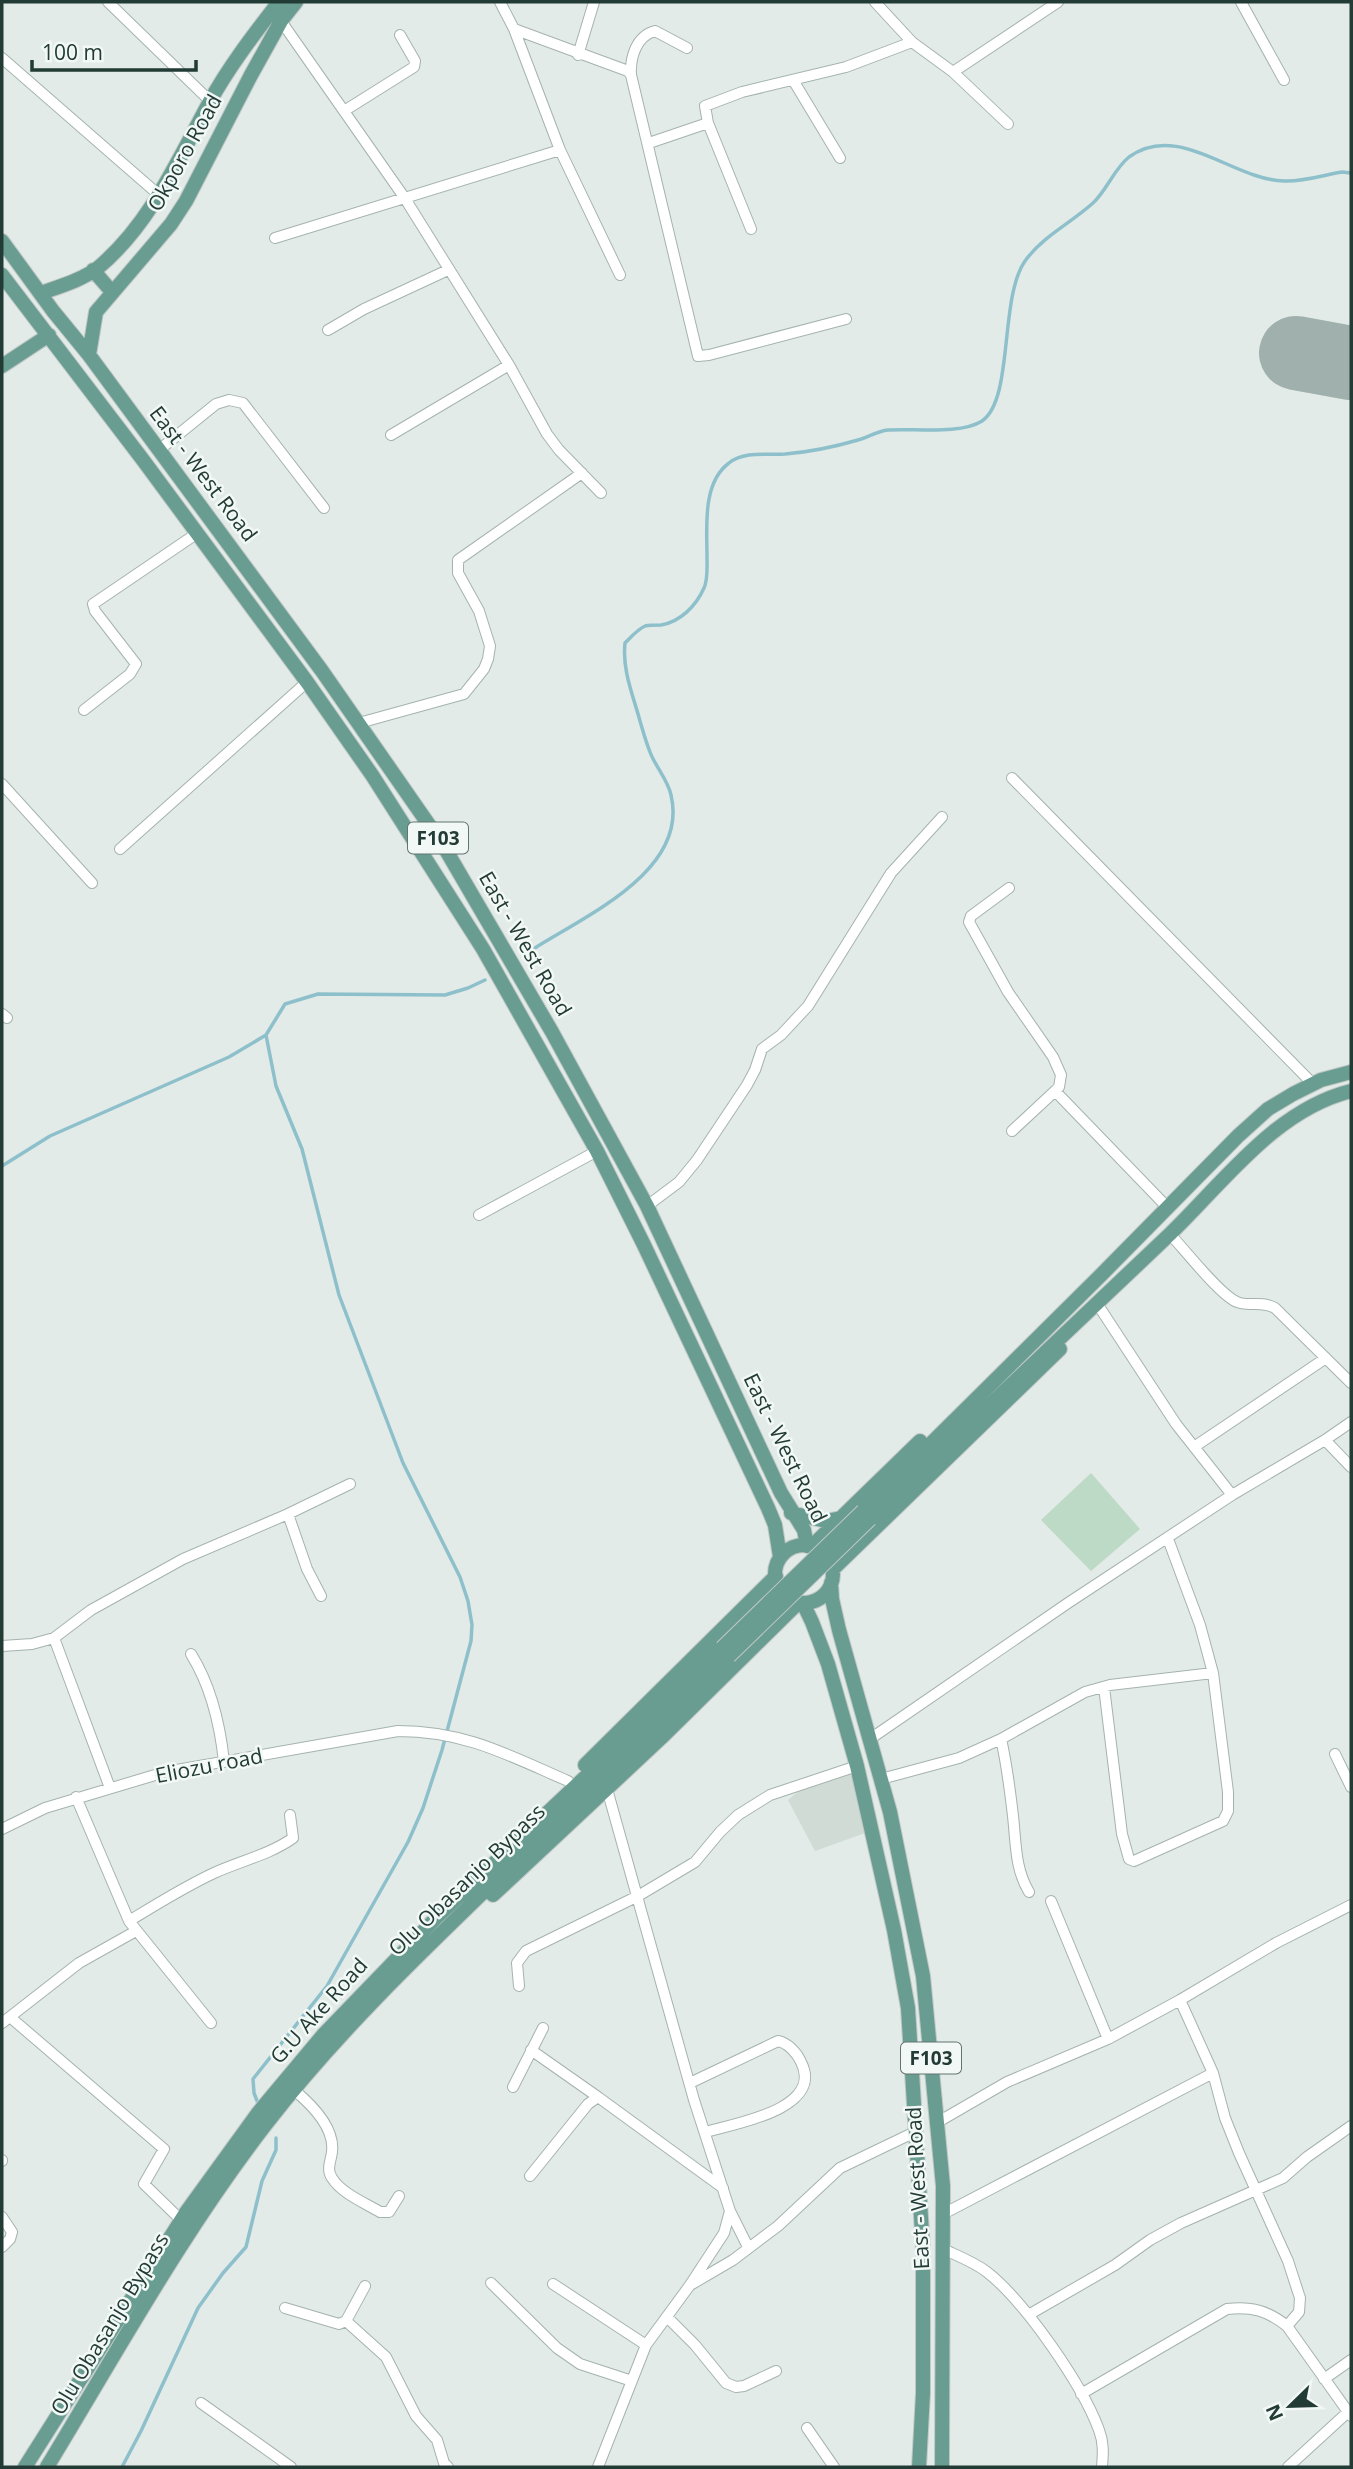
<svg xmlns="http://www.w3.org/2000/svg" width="1353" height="2469" viewBox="0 0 1353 2469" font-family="'Open Sans',sans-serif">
	<rect width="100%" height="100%" fill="#e2ebe7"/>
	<path fill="#d0dbd6" d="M 852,1771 L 868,1832 L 815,1851 L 788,1800 L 800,1790 Z"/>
	<path fill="#bddac6" d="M 1091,1473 L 1140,1529 L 1091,1571 L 1041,1520 Z"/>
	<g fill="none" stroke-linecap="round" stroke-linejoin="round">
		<path stroke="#8ec0cc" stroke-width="3.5" d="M 535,948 C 587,915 689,870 671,795 C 668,780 655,766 650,752 C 646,742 643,731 640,721 C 633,695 622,670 625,643 C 631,637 638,629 645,626 C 650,625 656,625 661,625 C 680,622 696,606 704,588 C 708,580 707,566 707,557 C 707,527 702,483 729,463 C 744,451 767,455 785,454 C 810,452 834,447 858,440 C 868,437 878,431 888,430 C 914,428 960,435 982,421 C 1014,399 999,298 1025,261 C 1043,236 1071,223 1093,203 C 1107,190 1114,169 1129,157 C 1178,121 1233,180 1284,181 C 1303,182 1324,175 1342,172 L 1351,173
			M 2,1166 L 50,1136 L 229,1057 L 266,1035
			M 259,2106 L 254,2093 L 253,2079 L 327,1986 L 408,1842 L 423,1808 L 442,1750 L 471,1641 L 472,1625 L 468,1601 L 460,1577 L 403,1463 L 339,1295 L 302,1149 L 276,1086 L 266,1035 L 285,1004 L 318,994 L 445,995 L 468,988 L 485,980
			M 122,2467 L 141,2431 L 198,2308 L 223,2273 L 246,2247 L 262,2181 L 276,2150 L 276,2138"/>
		<path stroke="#a0b0ac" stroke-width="74" d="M 1296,353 L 1351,363"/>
		<g stroke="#a5b3ae" stroke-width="12">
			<path id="minor" d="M 108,2 L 210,101
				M 500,2 L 514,29 L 560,150 L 620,275
				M 875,2 L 912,42 L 953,72 L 1008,124
				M 1241,2 L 1284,80
				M 281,21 L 404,197 L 509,365 L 547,434 L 559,450 L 601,493
				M 514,29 L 628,71 L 631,75 L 698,356 L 709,355 L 846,319
				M 578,55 L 594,2
				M 2,58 L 159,195
				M 953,72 L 1058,2
				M 631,75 C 630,58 636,36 655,31 L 687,48
				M 793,80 L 840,158
				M 344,111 L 414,67 L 415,61 L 400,35
				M 649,143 L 708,123
				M 751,229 L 708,123 L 705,106 L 742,92 L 846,67 L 912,42
				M 275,238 L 560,150
				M 328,330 L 364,309 L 448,270
				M 391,435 L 509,365
				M 159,450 L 216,404 L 229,400 L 243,403 L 324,508
				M 84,710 L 130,674 L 136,664 L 95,611 L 93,604 L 196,534
				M 359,723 L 464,694 L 484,669 L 488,659 L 490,646 L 479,611 L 458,573 L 458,560 L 582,473
				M 1012,778 L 1313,1084
				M 2,784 L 92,883
				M 120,849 L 307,682
				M 1009,888 L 971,916 L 969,922 L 1008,992 L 1053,1057 L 1061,1075 L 1059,1087 L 1055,1091
				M 2,1014 L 7,1018
				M 1012,1131 L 1055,1091 L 1168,1208
				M 647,1206 L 679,1182 L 697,1160 L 747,1085 L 755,1070 L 762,1049 L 781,1035 L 808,1006 L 891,873 L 942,817
				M 479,1215 L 597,1151
				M 1170,1234 C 1184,1249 1220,1295 1237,1302 C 1249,1307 1260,1300 1275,1308 L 1351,1383
				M 1098,1305 L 1176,1424 L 1232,1495
				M 1325,1440 L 1351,1467
				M 1194,1447 L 1326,1358
				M 288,1514 L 350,1484
				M 54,1638 L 110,1788
				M 2,1646 L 32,1644 L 54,1638 L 91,1610 L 183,1559 L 288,1514 L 307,1569 L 321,1596
				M 191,1654 C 211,1686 220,1724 224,1762
				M 1104,1687 L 1122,1834 L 1129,1859 L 1134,1861 L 1223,1821 L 1228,1811 L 1228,1792 L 1213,1673 L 1200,1625 L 1168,1539
				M 870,1739 L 1068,1603 L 1232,1495 L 1325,1440 L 1351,1422
				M 1001,1739 C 1007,1765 1010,1790 1013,1816 C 1016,1843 1015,1869 1029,1892
				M 1335,1754 L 1351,1787
				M 881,1779 L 959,1758 L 1001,1739 L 1085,1692 L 1110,1685 L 1213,1673
				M 607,1789 L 694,2100 L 730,2211 L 748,2247
				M 76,1797 L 129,1921 L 211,2023
				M 2,1829 L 45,1808 L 165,1772 L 398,1731 C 465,1731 508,1755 568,1781
				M 1051,1901 L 1108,2039
				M 129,1921 C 157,1904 184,1887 214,1873 C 240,1861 269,1855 293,1838 L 290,1815
				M 519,1986 L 517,1963 L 526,1951 L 638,1896 L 695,1862 L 720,1832 L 738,1815 L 770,1795 L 857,1766
				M 1180,2000 L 1213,2073 L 1225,2118 L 1239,2153 L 1288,2261 L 1300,2298 L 1299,2312 L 1287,2326
				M 10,2017 L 164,2149 L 144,2184 L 181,2220
				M 2,2023 L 79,1963 L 136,1931
				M 531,2050 L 598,2097
				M 690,2083 L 778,2041 C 788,2043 797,2053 801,2062 C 825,2109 734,2124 705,2132
				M 513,2087 L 543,2028
				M 294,2090 C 311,2104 335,2127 332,2152 C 331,2161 326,2169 332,2178 C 341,2193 365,2203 380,2212 L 389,2212 L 399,2196
				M 938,2122 L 1007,2082 L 1108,2039 L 1180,2000 L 1276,1943 L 1351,1905
				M 2,2161 L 2,2160
				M 530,2176 L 588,2104 L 598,2097 L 723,2188
				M 943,2214 L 1213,2073
				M 2,2217 L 12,2232 L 10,2239 L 2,2247
				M 943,2249 C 958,2256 974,2262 987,2272 C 1025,2302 1082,2384 1099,2430 C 1104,2443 1103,2454 1102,2467
				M 491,2283 L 557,2348 L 580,2364 L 632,2381
				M 553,2284 L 646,2345
				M 692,2284 L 733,2260 L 778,2226 L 840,2168 L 917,2131
				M 285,2308 L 339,2324 L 346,2321 L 386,2357 L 416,2416 L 437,2440 L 444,2463 L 448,2467
				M 1030,2314 L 1115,2265 L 1150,2240 L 1181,2223 L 1283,2178 L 1307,2157 L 1351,2126
				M 667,2317 L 695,2345 L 726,2383 L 736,2387 L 744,2386 L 776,2371
				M 346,2321 L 365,2286
				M 1324,2379 L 1351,2360
				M 1081,2394 L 1227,2309 C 1252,2306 1268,2311 1287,2326 L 1351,2416
				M 201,2403 L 291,2467
				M 807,2428 L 834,2467
				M 598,2467 L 646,2345 L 690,2285 L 724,2233 L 730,2211
				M 1288,2467 L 1348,2412"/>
		</g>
		<g stroke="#c1c8c6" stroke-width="16">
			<path id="major" d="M 2,241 L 53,311 L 89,355 L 322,671 L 443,845 L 552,1032 L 647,1206 L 781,1493 L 804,1530 L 807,1546
				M 93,270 L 112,292
				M 2,275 L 143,460 L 307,682 L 372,775 L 483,949 L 597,1151 L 644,1245 L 768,1508 L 775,1525 L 780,1557
				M 41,293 C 61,286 82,280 99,267 C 150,224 178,160 209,103 C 228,68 254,34 279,2
				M 89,355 L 96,312 L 171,224 L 186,201 L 251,75 L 281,21 L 296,2
				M 2,366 L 49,335
				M 863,1511 L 1102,1274 L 1238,1136 L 1268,1109 L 1293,1094 L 1321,1080 L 1351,1072
				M 791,1513 L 826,1521 L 841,1518
				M 870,1519 C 969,1424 1070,1329 1170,1234 C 1224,1182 1275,1110 1351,1091
				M775 1574a29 29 0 1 1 58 0a29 29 0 1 1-58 0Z
				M 812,1546 L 920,1441
				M 832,1570 L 1060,1349
				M 831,1583 L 832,1599 L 839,1630 L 890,1812 L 923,1976 L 943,2186 L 942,2467
				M 803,1603 L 812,1622 L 828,1664 L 857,1766 L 894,1930 L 908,2008 L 923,2249 L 923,2393 L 919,2467
				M 585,1765 L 776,1576
				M 493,1895 L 661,1738 L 799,1602
				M 25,2467 L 187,2211 L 258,2113 L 324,2034 L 437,1917 L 722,1648
				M 47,2467 C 117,2352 183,2231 266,2124 C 335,2035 416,1957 497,1879 C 575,1805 652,1730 729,1656"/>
		</g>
		<use href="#minor" stroke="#fff" stroke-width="10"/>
		<use href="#major" stroke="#6a9d92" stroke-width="14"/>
		<g stroke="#c1c8c6" stroke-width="16" stroke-linecap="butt">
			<path id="major-bridge" d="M 722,1648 L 863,1511
				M 729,1656 L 870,1519"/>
		</g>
		<use href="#major-bridge" stroke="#6a9d92" stroke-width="14"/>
	</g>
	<g text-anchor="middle" stroke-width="5" stroke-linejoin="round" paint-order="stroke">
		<g fill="#f2f8f5" stroke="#61746f" stroke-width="2">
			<rect x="408" y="822.5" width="60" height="31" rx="5"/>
			<rect x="901" y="2042.5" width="60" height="31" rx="5"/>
		</g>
		<g font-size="19" font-weight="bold" fill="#233b35">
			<text x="438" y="845">F103</text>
			<text x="931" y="2065">F103</text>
		</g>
		<g font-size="21" fill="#233b35" stroke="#f2f8f5">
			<text transform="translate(185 153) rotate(-61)" y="7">Okporo Road</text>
			<text transform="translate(203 474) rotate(53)" y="7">East - West Road</text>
			<text transform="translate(525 944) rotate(60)" y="7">East - West Road</text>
			<text transform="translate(785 1448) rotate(64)" y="7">East - West Road</text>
			<text transform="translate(209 1766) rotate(-11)" y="7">Eliozu road</text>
			<text transform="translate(467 1880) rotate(-44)" y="7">Olu Obasanjo Bypass</text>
			<text transform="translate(319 2011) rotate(-48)" y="7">G.U Ake Road</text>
			<text transform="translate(918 2188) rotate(-93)" y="7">East - West Road</text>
			<text transform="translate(110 2324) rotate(-59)" y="7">Olu Obasanjo Bypass</text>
		</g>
	</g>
	<rect width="1353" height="2469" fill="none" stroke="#233b35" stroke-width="7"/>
	<g transform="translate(1290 2406) rotate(247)" stroke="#f2f8f5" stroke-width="5" paint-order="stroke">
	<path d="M0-5L12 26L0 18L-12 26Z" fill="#233b35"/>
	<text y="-10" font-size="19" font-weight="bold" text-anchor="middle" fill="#233b35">N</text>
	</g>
	<path d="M32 60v10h164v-10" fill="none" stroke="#233b35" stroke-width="3.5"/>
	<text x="42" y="60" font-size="21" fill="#233b35" stroke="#f2f8f5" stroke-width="5" paint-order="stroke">100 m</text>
</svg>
